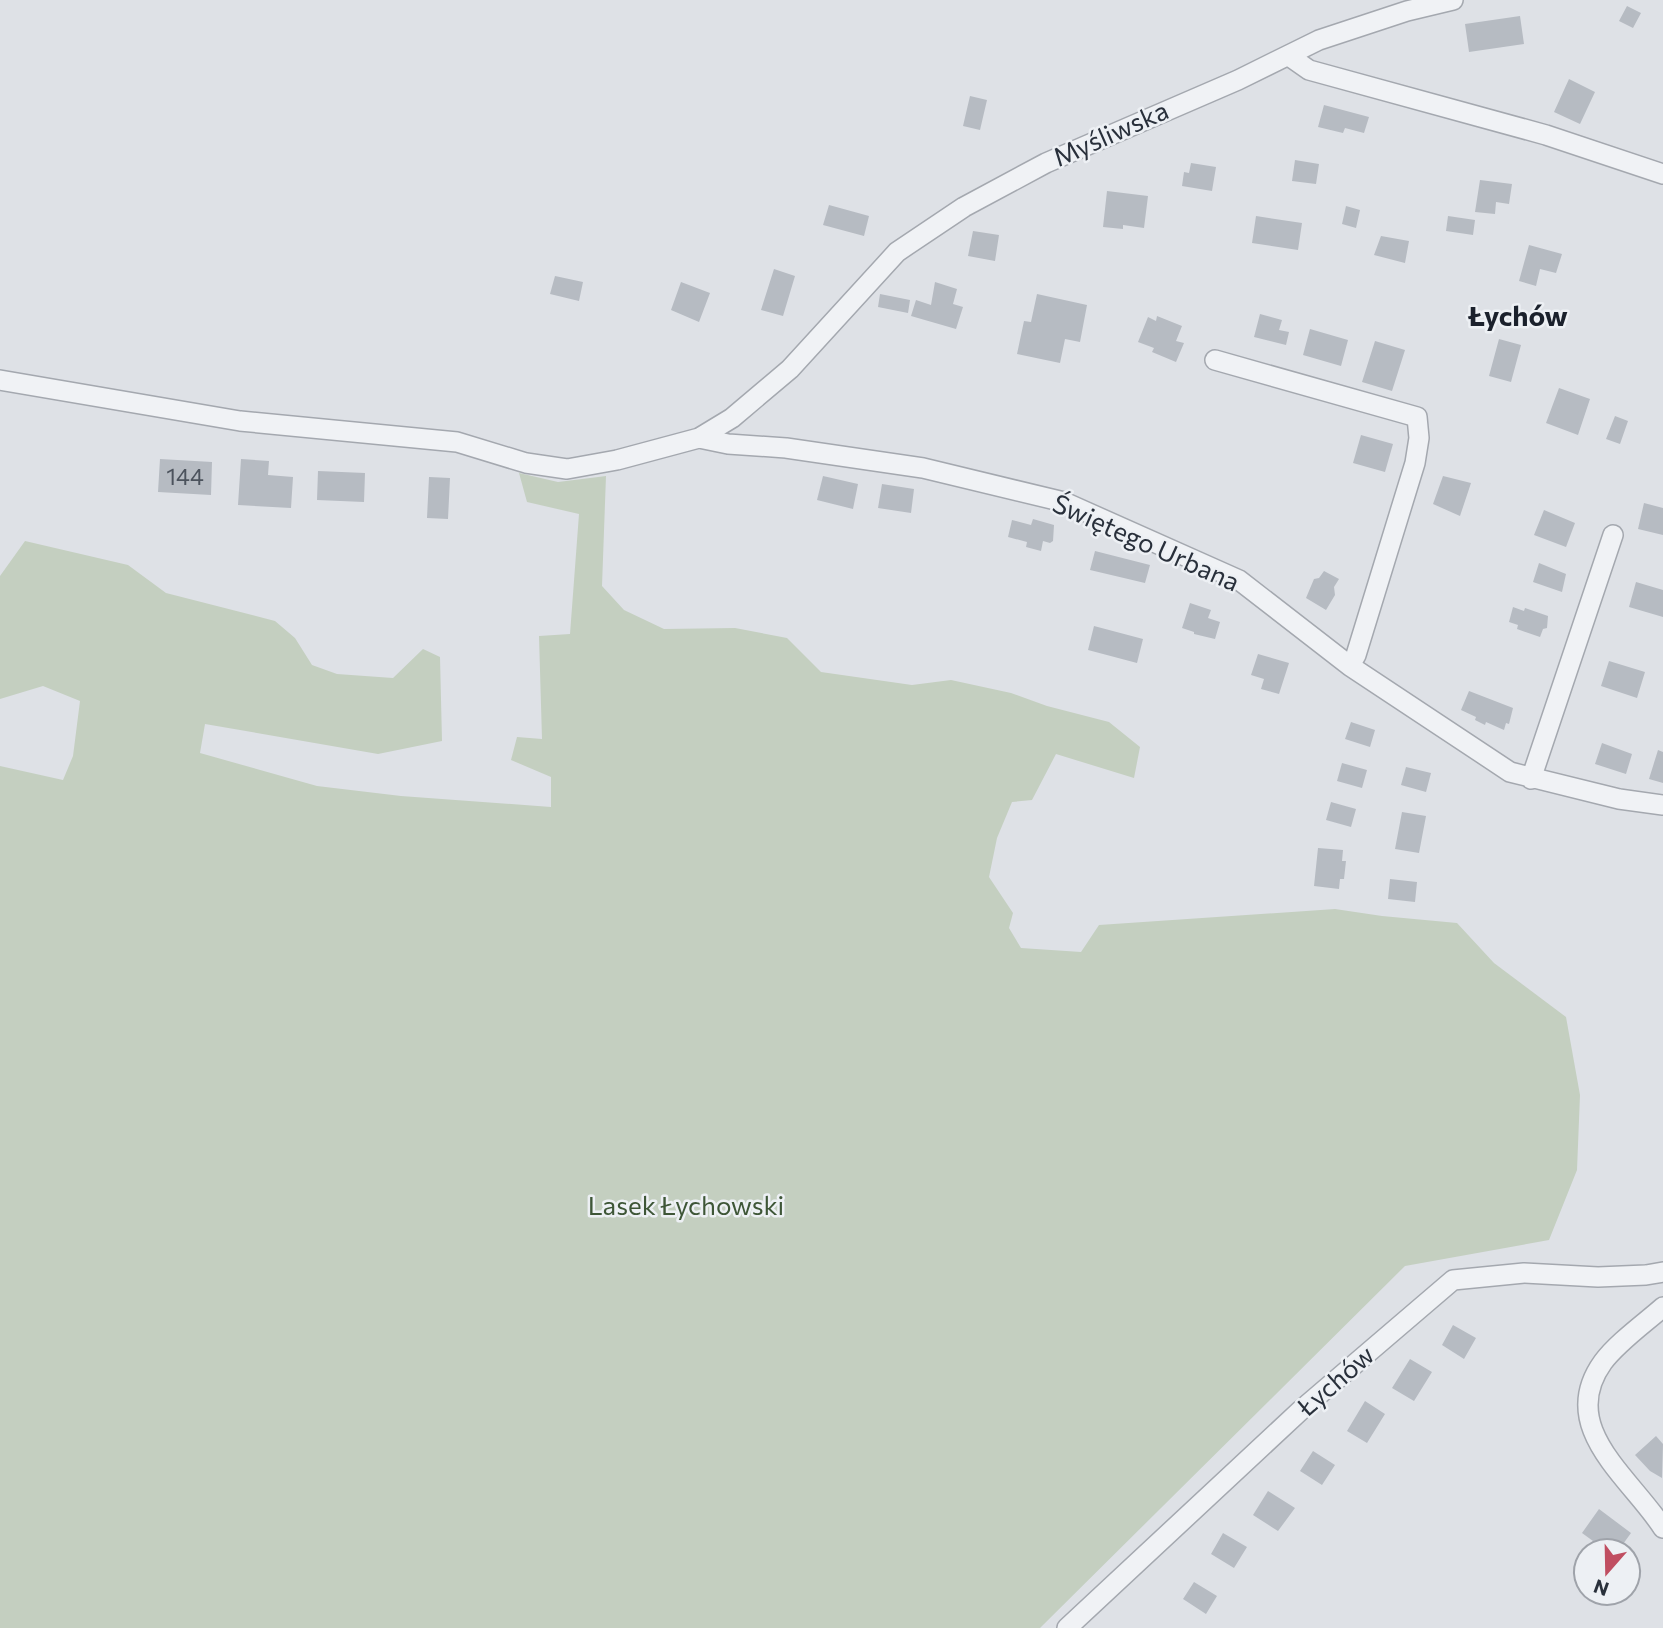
<svg xmlns="http://www.w3.org/2000/svg" width="1663" height="1628" viewBox="0 0 1663 1628" font-family="Commissioner,sans-serif">
	<rect width="100%" height="100%" fill="#dee1e6"/>
	<path fill="#c4cfc0" d="M 519,473 L 558,482 L 606,476 L 602,586 L 624,610 L 664,629 L 735,628 L 787,638 L 821,672 L 912,685 L 951,680 L 1011,693 L 1047,706 L 1109,722 L 1140,747 L 1134,778 L 1056,754 L 1032,800 L 1012,802 L 997,838 L 989,877 L 1013,913 L 1009,928 L 1021,948 L 1081,952 L 1099,925 L 1335,909 L 1382,916 L 1457,923 L 1494,963 L 1566,1017 L 1580,1095 L 1577,1170 L 1549,1240 L 1405,1266 L 1040,1628 L 0,1628 L 0,766 L 63,780 L 73,756 L 80,701 L 43,686 L 0,699 L 0,576 L 25,541 L 128,565 L 166,593 L 275,621 L 295,638 L 312,665 L 337,674 L 393,678 L 423,649 L 440,657 L 442,741 L 378,754 L 205,724 L 200,753 L 317,786 L 401,796 L 551,807 L 551,777 L 511,760 L 517,737 L 542,739 L 539,636 L 570,634 L 579,514 L 527,502 Z"/>
	<path fill="#b6bbc2" d="M 1627,6 L 1641,13 L 1633,28 L 1619,21 Z
		M 1520,16 L 1524,44 L 1469,52 L 1465,24 Z
		M 1569,79 L 1595,92 L 1580,124 L 1554,112 Z
		M 970,96 L 987,100 L 980,130 L 963,126 Z
		M 1324,105 L 1369,117 L 1364,133 L 1345,128 L 1343,133 L 1318,127 Z
		M 1295,160 L 1319,164 L 1316,184 L 1292,181 Z
		M 1191,163 L 1216,167 L 1212,191 L 1182,186 L 1184,172 L 1189,173 Z
		M 1480,180 L 1512,184 L 1509,204 L 1496,202 L 1495,214 L 1475,212 Z
		M 1107,191 L 1148,196 L 1144,228 L 1123,225 L 1123,229 L 1103,227 Z
		M 829,205 L 869,216 L 864,236 L 823,225 Z
		M 1346,206 L 1360,210 L 1356,228 L 1342,224 Z
		M 1256,216 L 1302,223 L 1298,250 L 1252,243 Z
		M 1448,216 L 1475,220 L 1473,235 L 1446,231 Z
		M 973,231 L 999,235 L 995,261 L 968,256 Z
		M 1381,236 L 1409,241 L 1405,263 L 1374,255 Z
		M 1529,245 L 1562,254 L 1556,273 L 1540,269 L 1536,286 L 1519,281 Z
		M 774,269 L 795,276 L 783,316 L 761,310 Z
		M 555,276 L 583,282 L 579,301 L 550,294 Z
		M 681,282 L 710,293 L 699,322 L 671,310 Z
		M 935,282 L 957,289 L 953,304 L 963,307 L 956,329 L 911,316 L 916,300 L 931,305 Z
		M 880,294 L 910,300 L 908,313 L 878,307 Z
		M 1037,294 L 1087,305 L 1080,342 L 1065,339 L 1060,363 L 1017,354 L 1024,321 L 1031,322 Z
		M 1260,314 L 1282,320 L 1279,330 L 1289,332 L 1286,345 L 1254,337 Z
		M 1157,316 L 1182,326 L 1176,341 L 1184,343 L 1176,362 L 1152,352 L 1154,348 L 1138,342 L 1148,317 L 1156,321 Z
		M 1310,329 L 1348,340 L 1341,366 L 1303,355 Z
		M 1499,339 L 1521,345 L 1511,382 L 1489,376 Z
		M 1375,341 L 1405,350 L 1392,391 L 1362,382 Z
		M 1559,388 L 1590,399 L 1578,435 L 1546,423 Z
		M 1615,416 L 1628,421 L 1620,444 L 1606,439 Z
		M 1361,435 L 1393,444 L 1385,472 L 1353,463 Z
		M 160,459 L 212,462 L 211,495 L 158,492 Z
		M 241,459 L 269,461 L 268,475 L 293,477 L 291,508 L 238,505 Z
		M 318,471 L 365,473 L 364,502 L 317,500 Z
		M 823,476 L 858,484 L 853,509 L 817,500 Z
		M 1443,476 L 1471,483 L 1460,516 L 1433,504 Z
		M 429,477 L 450,478 L 448,519 L 427,518 Z
		M 882,484 L 914,489 L 911,513 L 878,508 Z
		M 1644,503 L 1663,508 L 1663,535 L 1638,529 Z
		M 1544,510 L 1575,523 L 1566,547 L 1534,535 Z
		M 1033,519 L 1054,525 L 1053,541 L 1050,543 L 1043,541 L 1041,551 L 1026,547 L 1027,542 L 1008,537 L 1012,520 L 1031,525 Z
		M 1095,551 L 1150,565 L 1145,583 L 1090,570 Z
		M 1539,563 L 1566,574 L 1562,592 L 1533,582 Z
		M 1324,571 L 1339,579 L 1334,587 L 1335,595 L 1326,610 L 1306,598 L 1314,579 L 1319,578 Z
		M 1636,582 L 1663,590 L 1663,617 L 1629,607 Z
		M 1190,603 L 1211,610 L 1208,618 L 1220,622 L 1215,639 L 1194,634 L 1194,632 L 1182,628 Z
		M 1513,607 L 1524,611 L 1525,608 L 1548,616 L 1547,628 L 1543,629 L 1540,637 L 1517,629 L 1518,625 L 1509,622 Z
		M 1094,626 L 1143,639 L 1137,663 L 1088,650 Z
		M 1258,654 L 1289,663 L 1279,694 L 1261,689 L 1264,679 L 1251,675 Z
		M 1609,661 L 1645,672 L 1637,698 L 1601,686 Z
		M 1469,691 L 1513,708 L 1509,724 L 1506,723 L 1504,730 L 1486,722 L 1485,725 L 1475,720 L 1476,717 L 1461,710 Z
		M 1351,722 L 1375,730 L 1370,747 L 1345,739 Z
		M 1602,743 L 1632,754 L 1626,774 L 1595,764 Z
		M 1658,750 L 1663,752 L 1663,783 L 1649,779 Z
		M 1342,763 L 1367,770 L 1362,788 L 1337,781 Z
		M 1406,767 L 1431,773 L 1426,792 L 1401,785 Z
		M 1331,802 L 1356,809 L 1351,827 L 1326,820 Z
		M 1402,812 L 1426,816 L 1419,853 L 1395,849 Z
		M 1318,848 L 1343,850 L 1342,861 L 1346,861 L 1344,879 L 1340,879 L 1339,889 L 1314,886 Z
		M 1390,879 L 1417,882 L 1415,902 L 1388,899 Z
		M 1453,1325 L 1476,1338 L 1464,1359 L 1442,1345 Z
		M 1410,1359 L 1432,1372 L 1414,1401 L 1392,1388 Z
		M 1365,1401 L 1385,1414 L 1367,1443 L 1347,1431 Z
		M 1656,1436 L 1663,1444 L 1662,1478 L 1650,1471 L 1635,1455 Z
		M 1313,1451 L 1335,1465 L 1322,1485 L 1300,1471 Z
		M 1268,1491 L 1295,1508 L 1278,1531 L 1253,1515 Z
		M 1599,1509 L 1631,1533 L 1618,1551 L 1586,1551 L 1586,1562 L 1580,1558 L 1593,1541 L 1582,1533 Z
		M 1223,1533 L 1247,1547 L 1234,1568 L 1211,1554 Z
		M 1194,1582 L 1217,1596 L 1206,1614 L 1183,1599 Z"/>
	<g fill="none" stroke-linecap="round" stroke-linejoin="round">
		<g stroke="#a4a8af" stroke-width="22">
			<path id="minor" d="M 1289,56 L 1309,70 L 1546,135 L 1663,174
				M 1215,360 L 1417,417 L 1419,438 L 1415,463 L 1356,655 L 1350,666
				M 0,380 L 240,421 L 457,442 L 526,463 L 567,469 L 617,460 L 699,438 L 732,418 L 790,369 L 897,252 L 964,207 L 1046,163 L 1238,80 L 1319,40 L 1407,11 L 1453,0
				M 699,438 L 728,444 L 786,448 L 923,468 L 1064,502 L 1239,580 L 1350,666 L 1510,772 L 1619,799 L 1663,805
				M 1531,779 L 1613,535
				M 1663,1307 C 1645,1323 1618,1342 1603,1362 C 1556,1427 1630,1477 1663,1528
				M 1067,1628 L 1301,1410 L 1453,1280 L 1524,1273 L 1598,1277 L 1646,1275 L 1663,1272"/>
		</g>
		<use href="#minor" stroke="#f0f2f5" stroke-width="19"/>
	</g>
	<g text-anchor="middle" stroke-width="5" stroke-linejoin="round" paint-order="stroke">
		<g font-size="23" fill="#4c535d">
			<text x="185" y="485">144</text>
		</g>
		<g font-size="26" fill="#29303b" stroke="#edf0f4">
			<text transform="translate(1111 134) rotate(-24)" y="9">Myśliwska</text>
			<text transform="translate(1146 543) rotate(24)" y="9">Świętego Urbana</text>
			<text transform="translate(1336 1381) rotate(-41)" y="9">Łychów</text>
		</g>
		<g font-size="26" fill="#3e5637" stroke="#edf0f4">
			<text x="686" y="1215">Lasek Łychowski</text>
		</g>
		<g font-size="28" font-weight="bold" fill="#1b212c" stroke="#edf0f4">
			<text x="1518" y="326">Łychów</text>
		</g>
	</g>
	<g transform="translate(1607 1572) rotate(200)"><circle r="33" fill="#edf0f4" stroke="#9fa3aa" stroke-width="2"/>
	<path d="M0-5L12 26L0 18L-12 26Z" fill="#c04e61"/>
	<text y="-10" font-size="19" font-weight="bold" text-anchor="middle" fill="#29303b">N</text>
	</g>
</svg>
